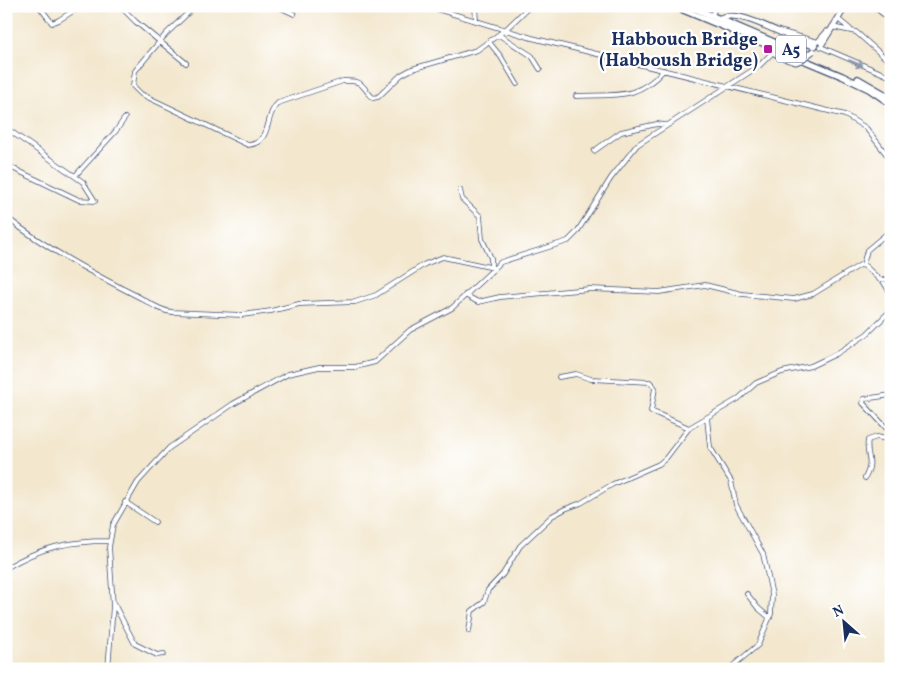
<svg xmlns="http://www.w3.org/2000/svg" width="897" height="675" viewBox="0 0 897 675" font-family="Vollkorn,serif">
	<rect width="100%" height="100%" fill="#fff"/>
	<filter id="ink" filterUnits="userSpaceOnUse"><feTurbulence type="fractalNoise" baseFrequency=".02" numOctaves="2"/><feDisplacementMap in="SourceGraphic" scale="10" xChannelSelector="R" yChannelSelector="G"/><feConvolveMatrix kernelMatrix="1 2 1 2 8 2 1 2 1" color-interpolation-filters="sRGB"/></filter>
	<filter id="wash" filterUnits="userSpaceOnUse"><feTurbulence type="fractalNoise" baseFrequency=".0096" numOctaves="4" result="noise"/><feDisplacementMap in="SourceGraphic" scale="20" xChannelSelector="R" yChannelSelector="G"/><feGaussianBlur stdDeviation="1.12" result="paint"/><feColorMatrix in="noise" values="0 0 0 0 0 0 0 0 0 0 0 0 0 0 0 0 0 1.4 0 .05"/><feComposite in="paint" operator="in"/></filter>
	<g filter="url(#wash)">
		<rect width="100%" height="100%" fill="#f3e7ce"/>
	</g>
	<g filter="url(#ink)">
		<g fill="none" stroke-linecap="round" stroke-linejoin="round">
			<g stroke="#3b4b6f" stroke-width="5.5">
				<path id="minor" d="M 39,6 L 52,23 L 59,20 L 81,6
					M 120,6 L 136,22 L 186,63
					M 191,6 L 189,12 L 166,34 L 135,71 L 133,86 L 141,94 L 248,145 C 273,143 264,115 278,103 L 343,81 C 364,80 360,85 373,98 L 378,97 L 401,75 L 412,69 L 477,50 L 505,30 L 530,6
					M 277,6 L 294,14
					M 427,6 L 532,38 L 845,115 L 866,128 L 891,160
					M 475,6 L 476,21
					M 873,6 L 891,20
					M 712,15 L 716,6
					M 838,19 L 850,29
					M 832,27 L 856,32 L 891,63
					M 499,35 L 532,56 L 540,69
					M 489,42 L 501,57 L 517,84
					M 821,47 L 891,77
					M 576,96 C 615,94 636,101 664,70
					M 6,128 L 83,182 L 95,201 L 79,200 L 6,165
					M 594,151 L 621,132 L 657,124 L 665,125
					M 75,176 L 115,132 L 125,118
					M 460,190 L 462,199 L 480,216 L 482,239 L 491,258 L 491,266
					M 6,217 C 47,249 92,273 137,296 C 149,302 159,311 172,312 L 242,315 L 271,311 L 299,304 L 355,302 L 376,295 L 425,264 L 443,257 L 494,268
					M 863,265 L 867,250 L 891,230
					M 883,281 L 891,294
					M 465,295 L 478,302 L 500,297 L 567,291 L 590,289 L 659,292 L 705,285 L 742,294 L 794,299 L 813,294 L 860,265 L 865,266 L 880,280 L 891,279
					M 891,305 L 891,318
					M 559,377 L 576,374 L 591,379 L 650,382 L 655,388 L 651,411 L 689,428 L 738,399 L 756,383 L 782,372 L 811,366 L 836,354 L 867,334 L 890,311
					M 891,395 L 864,399 L 863,403 L 891,433
					M 707,418 L 710,447 L 731,481 L 736,505 L 763,554 L 772,595 L 771,614 L 758,645 L 729,669
					M 865,478 C 875,459 865,457 868,440 L 877,437 L 891,440
					M 125,502 L 155,522
					M 6,568 C 41,547 69,541 109,541
					M 747,594 L 758,608 L 770,618
					M 114,604 L 135,644 L 157,655 L 164,654
					M 469,631 L 472,611 L 484,602 L 488,590 L 503,574 L 520,546 L 552,516 L 565,509 L 581,503 L 613,484 L 659,464 L 666,458 L 689,428
					M 108,669 L 113,606 L 109,547 L 113,525 L 138,482 L 169,448 L 233,404 L 288,374 L 319,367 L 355,367 L 375,362 L 410,330 L 452,308 L 501,262 L 568,241 L 577,232 L 611,178 L 637,145 L 759,66 L 774,51"/>
			</g>
			<g stroke="#3b4b6f" stroke-width="7">
				<path id="major" d="M 720,18 C 741,7 792,42 815,46
					M 777,31 L 816,42
					M 819,41 L 827,32
					M 765,44 C 772,54 784,59 796,62 L 801,60
					M 822,44 L 846,6"/>
			</g>
			<g stroke="#3b4b6f" stroke-width="8">
				<path id="highway" d="M 674,6 L 842,76 L 869,89 L 891,104
					M 689,6 L 797,52
					M 858,79 L 891,98"/>
			</g>
			<use href="#minor" stroke="#fff" stroke-width="4"/>
			<use href="#major" stroke="#fff" stroke-width="5"/>
			<use href="#highway" stroke="#fff" stroke-width="5.5"/>
			<g stroke="#3b4b6f" stroke-width="7" stroke-linecap="butt">
				<path id="major-bridge" d="M 801,60 L 813,51"/>
			</g>
			<use href="#major-bridge" stroke="#fff" stroke-width="5"/>
		</g>
		<defs><path id="oneway-shaft" d="M-6 0H5M1.5-3L5.5 0L1.5 3" fill="none" stroke-width="1.6" stroke-linecap="round" stroke-linejoin="round" transform="scale(1.25)"/></defs>
		<use stroke="#8d97ae" href="#oneway-shaft" transform="translate(856 63) rotate(23)"/>
	</g>
	<rect fill="#b5179e" stroke="#fff" stroke-width="2" x="763" y="44" width="10" height="10" rx="2.5"/>
	<g text-anchor="middle" stroke-width="4.5" stroke-linejoin="round" paint-order="stroke">
		<rect fill="#fff" stroke="#5f6d8e" stroke-width="1" x="776" y="35.5" width="30" height="27" rx="4"/>
		<g font-size="16" font-weight="bold" fill="#1b2f5e">
			<text x="791" y="55">A5</text>
		</g>
		<g font-size="18" font-weight="bold" fill="#1b2f5e" stroke="#fff" text-anchor="end">
			<text x="758" y="45">Habbouch Bridge<tspan x="758" dy="21">(Habboush Bridge)</tspan></text>
		</g>
	</g>
	<rect width="897" height="675" fill="none" stroke="#fff" stroke-width="25"/>
	<g transform="translate(844 622) rotate(333)" stroke="#ffffff" stroke-width="4" paint-order="stroke">
	<path d="M0-4L9 19L0 12L-9 19Z" fill="#1b2f5e"/>
	<text y="-8" font-size="14" font-weight="bold" text-anchor="middle" fill="#1b2f5e">N</text>
	</g>
</svg>
